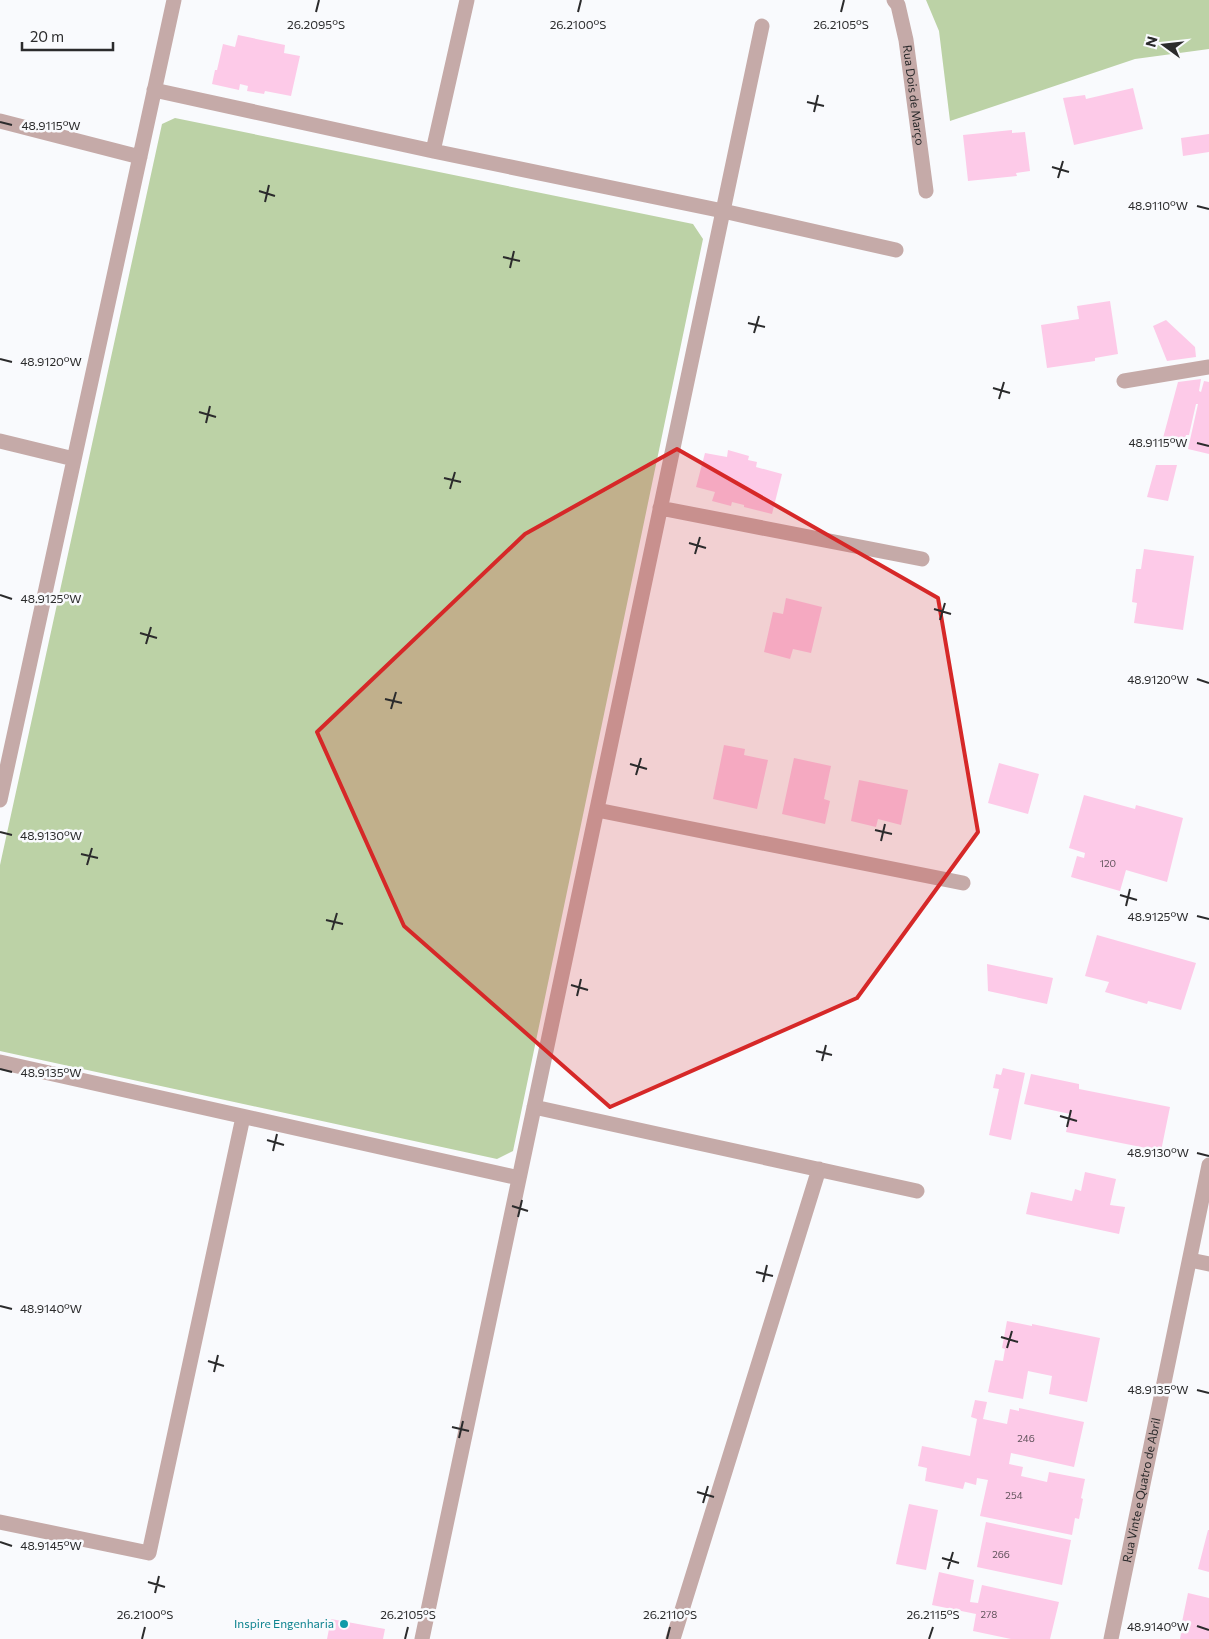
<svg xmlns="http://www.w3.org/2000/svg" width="1209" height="1639" viewBox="0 0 1209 1639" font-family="Commissioner,sans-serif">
	<rect width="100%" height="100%" fill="#f9fafd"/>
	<path fill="#bcd2a6" d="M 926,0 L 1209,0 L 1209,49 L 1135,59 L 950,121 L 939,31 Z
		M 175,118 L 693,224 L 703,239 L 513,1151 L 497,1159 L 0,1051 L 0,865 L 162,124 Z"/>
	<path fill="#fdcae8" d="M 238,35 L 285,45 L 284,53 L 300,56 L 291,96 L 265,91 L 264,94 L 247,91 L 248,86 L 240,84 L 239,90 L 212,84 L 215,70 L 217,70 L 223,44 L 235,47 Z
		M 1133,88 L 1143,129 L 1074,145 L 1063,98 L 1085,95 L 1086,99 Z
		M 1012,130 L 1012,133 L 1025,132 L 1030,171 L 1016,173 L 1017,176 L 968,181 L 963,135 Z
		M 1209,134 L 1209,152 L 1183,156 L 1181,138 Z
		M 1110,301 L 1118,354 L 1095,358 L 1095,361 L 1047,368 L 1041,325 L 1079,319 L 1077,306 Z
		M 1166,320 L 1195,347 L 1196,357 L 1167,361 L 1153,326 Z
		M 1201,379 L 1199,391 L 1201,392 L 1204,381 L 1209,382 L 1209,454 L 1188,449 L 1198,404 L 1196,404 L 1189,435 L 1186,435 L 1184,443 L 1163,438 L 1178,382 Z
		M 728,450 L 749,456 L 748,460 L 757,462 L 756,467 L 782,474 L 772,514 L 744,507 L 744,505 L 732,502 L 731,506 L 712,501 L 715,492 L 696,487 L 705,453 L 727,457 Z
		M 1156,465 L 1177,465 L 1168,501 L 1147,497 Z
		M 1144,549 L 1194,556 L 1183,630 L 1134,623 L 1137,603 L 1132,602 L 1136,569 L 1141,569 Z
		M 786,598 L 822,607 L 811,653 L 793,649 L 790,659 L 764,652 L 773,612 L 783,614 Z
		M 724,745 L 745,749 L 744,755 L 768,760 L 757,809 L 713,799 Z
		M 794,758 L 831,766 L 824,799 L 830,801 L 825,824 L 782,814 Z
		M 999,763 L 1039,774 L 1028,814 L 988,803 Z
		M 859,780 L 908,790 L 901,825 L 878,819 L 876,827 L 851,821 Z
		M 1084,795 L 1135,809 L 1136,805 L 1183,818 L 1167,882 L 1126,870 L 1120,891 L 1071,877 L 1077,856 L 1084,858 L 1085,853 L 1069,848 Z
		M 1097,935 L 1196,963 L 1181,1010 L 1148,1001 L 1147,1004 L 1105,992 L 1109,982 L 1085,976 Z
		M 987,964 L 1053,978 L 1047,1004 L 988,991 Z
		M 1003,1068 L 1025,1073 L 1011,1140 L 989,1135 L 999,1089 L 993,1088 L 996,1074 L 1001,1075 Z
		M 1031,1074 L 1079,1084 L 1079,1089 L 1170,1107 L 1161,1151 L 1066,1132 L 1070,1114 L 1024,1104 Z
		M 1085,1172 L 1116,1179 L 1110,1205 L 1125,1207 L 1119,1234 L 1026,1214 L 1031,1192 L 1072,1201 L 1075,1189 L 1081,1191 Z
		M 1007,1321 L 1032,1326 L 1032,1324 L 1100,1338 L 1087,1402 L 1049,1394 L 1052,1376 L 1028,1371 L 1023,1399 L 988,1392 L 995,1360 L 1003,1361 L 1005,1349 L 1002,1348 Z
		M 975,1400 L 987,1402 L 983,1419 L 1007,1424 L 1010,1409 L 1019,1411 L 1019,1408 L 1084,1422 L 1074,1467 L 1011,1453 L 1009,1464 L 1023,1467 L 1021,1476 L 1047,1482 L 1049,1472 L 1085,1479 L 1081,1498 L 1083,1499 L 1079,1519 L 1075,1518 L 1072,1535 L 980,1516 L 988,1480 L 977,1478 L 976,1485 L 965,1482 L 963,1489 L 925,1481 L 927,1468 L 918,1466 L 922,1446 L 970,1456 L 977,1419 L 971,1417 Z
		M 909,1504 L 938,1510 L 926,1570 L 896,1564 Z
		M 986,1522 L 1071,1540 L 1062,1585 L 977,1567 Z
		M 1208,1530 L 1209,1530 L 1209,1572 L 1198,1569 Z
		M 939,1572 L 974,1580 L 970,1602 L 978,1603 L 982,1585 L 1059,1602 L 1050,1639 L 1011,1639 L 973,1631 L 976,1614 L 932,1605 Z
		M 1188,1593 L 1209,1598 L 1209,1639 L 1180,1639 L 1183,1622 L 1182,1622 Z
		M 331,1619 L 385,1629 L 383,1639 L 327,1639 Z"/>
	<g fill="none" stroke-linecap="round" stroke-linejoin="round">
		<path stroke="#c5aaa8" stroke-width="15" d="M 154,90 L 433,151 L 723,211 L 896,250
			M 0,121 L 140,157
			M 433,151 L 467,0
			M 0,441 L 74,459
			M 660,508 L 922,559
			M 0,800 L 174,0
			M 597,810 L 963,883
			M 0,1062 L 519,1178
			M 534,1107 L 917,1191
			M 0,1522 L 149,1553 L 243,1117
			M 422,1639 L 762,26
			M 673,1639 L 819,1169"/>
		<g stroke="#c5aaa8" stroke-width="15">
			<path id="s1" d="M 894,0 L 898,5 L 906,40 L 926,191"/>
			<path d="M 1124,381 L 1209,367"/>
			<path d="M 1190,1260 L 1209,1264"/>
			<path id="s2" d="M 1111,1639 L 1209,1165"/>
		</g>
	</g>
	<path fill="#d62828" fill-opacity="0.2" stroke="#d62828" stroke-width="4" stroke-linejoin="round" d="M 677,449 L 938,598 L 978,832 L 857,998 L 610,1107 L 404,926 L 317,732 L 525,534 Z"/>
	<path fill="none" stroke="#2b2b2c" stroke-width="2" d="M 316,12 L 319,0M 578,12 L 581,0M 841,12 L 844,0M 807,102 L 824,106M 814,112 L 818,95M 0,122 L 12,125M 1052,167 L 1069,172M 1058,178 L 1063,161M 259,191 L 275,196M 265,202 L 269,185M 1197,206 L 1209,209M 503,257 L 520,261M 510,268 L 514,251M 748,323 L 765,327M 754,333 L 759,316M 0,359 L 12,362M 993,388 L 1010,393M 999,399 L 1004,382M 199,412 L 216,417M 206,423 L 210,406M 1197,443 L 1209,446M 444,478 L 461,482M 450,489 L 455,472M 689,543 L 706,548M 695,554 L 700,537M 0,595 L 12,599M 934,609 L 951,614M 940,620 L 945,603M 140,633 L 157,638M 146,644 L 151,627M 1197,679 L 1209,683M 385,699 L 402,703M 391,709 L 396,692M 630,764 L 647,769M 636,775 L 641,758M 875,830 L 892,834M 0,832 L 12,835M 881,841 L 885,824M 81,854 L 98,858M 87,865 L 92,848M 1120,895 L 1137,900M 1126,906 L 1130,889M 1197,916 L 1209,919M 326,920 L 343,924M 332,930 L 337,913M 571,985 L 588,990M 577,996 L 581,979M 816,1051 L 832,1055M 822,1061 L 826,1045M 0,1069 L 12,1072M 1060,1116 L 1077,1121M 1067,1127 L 1071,1110M 267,1140 L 284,1145M 273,1151 L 277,1134M 1197,1153 L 1209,1156M 512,1206 L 528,1211M 518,1217 L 522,1200M 756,1272 L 773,1276M 763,1282 L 767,1265M 0,1306 L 12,1309M 1001,1337 L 1018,1342M 1007,1348 L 1012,1331M 208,1361 L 224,1366M 214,1372 L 218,1355M 1197,1390 L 1209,1393M 452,1427 L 469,1431M 459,1438 L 463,1421M 697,1492 L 714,1497M 703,1503 L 708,1486M 0,1542 L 12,1546M 942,1558 L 959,1563M 948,1569 L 953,1552M 148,1582 L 165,1587M 155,1593 L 159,1576M 1197,1626 L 1209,1630M 142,1639 L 145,1627M 405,1639 L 408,1627M 667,1639 L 670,1627M 929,1639 L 933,1627"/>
	<circle fill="#0f9aa8" stroke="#f9fafd" stroke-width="2" cx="344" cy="1624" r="5"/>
	<g text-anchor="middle" stroke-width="5" stroke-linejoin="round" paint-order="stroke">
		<g font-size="10" fill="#60535b">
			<text x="1108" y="867">120</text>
			<text x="1026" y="1442">246</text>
			<text x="1014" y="1499">254</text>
			<text x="1001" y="1558">266</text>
			<text x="989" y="1618">278</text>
		</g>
		<g font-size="12" fill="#2b2b2c" stroke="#f9fafd">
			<text dy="4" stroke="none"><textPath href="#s1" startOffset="98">Rua Dois de Março</textPath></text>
			<text dy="4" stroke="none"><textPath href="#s2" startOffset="152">Rua Vinte e Quatro de Abril</textPath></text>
		</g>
		<g font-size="12" fill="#0d838f" stroke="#f9fafd" text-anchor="end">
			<text x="334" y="1628">Inspire Engenharia</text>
		</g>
	</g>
	<g font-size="12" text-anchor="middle" fill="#2b2b2c" stroke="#f9fafd" stroke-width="5" stroke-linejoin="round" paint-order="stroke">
		<text x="316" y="29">26.2095°S</text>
		<text x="578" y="29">26.2100°S</text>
		<text x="841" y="29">26.2105°S</text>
		<text x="51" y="130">48.9115°W</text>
		<text x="1158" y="210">48.9110°W</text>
		<text x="51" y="366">48.9120°W</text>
		<text x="1158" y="447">48.9115°W</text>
		<text x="51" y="603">48.9125°W</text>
		<text x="1158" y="684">48.9120°W</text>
		<text x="51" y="840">48.9130°W</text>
		<text x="1158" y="921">48.9125°W</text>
		<text x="51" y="1077">48.9135°W</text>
		<text x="1158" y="1157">48.9130°W</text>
		<text x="51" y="1313">48.9140°W</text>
		<text x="1158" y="1394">48.9135°W</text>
		<text x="51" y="1550">48.9145°W</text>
		<text x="145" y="1619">26.2100°S</text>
		<text x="408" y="1619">26.2105°S</text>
		<text x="670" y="1619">26.2110°S</text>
		<text x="933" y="1619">26.2115°S</text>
		<text x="1158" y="1631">48.9140°W</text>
	</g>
	<g transform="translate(1164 45) rotate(285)" stroke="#f9fafd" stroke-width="4" paint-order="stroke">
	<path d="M0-4L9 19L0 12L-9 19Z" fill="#2b2b2c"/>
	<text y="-8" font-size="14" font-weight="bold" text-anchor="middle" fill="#2b2b2c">N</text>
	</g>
	<path d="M22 42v8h91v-8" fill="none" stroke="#2b2b2c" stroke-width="2.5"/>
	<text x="30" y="42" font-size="15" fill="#2b2b2c" stroke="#f9fafd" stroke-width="4" paint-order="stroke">20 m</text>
</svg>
